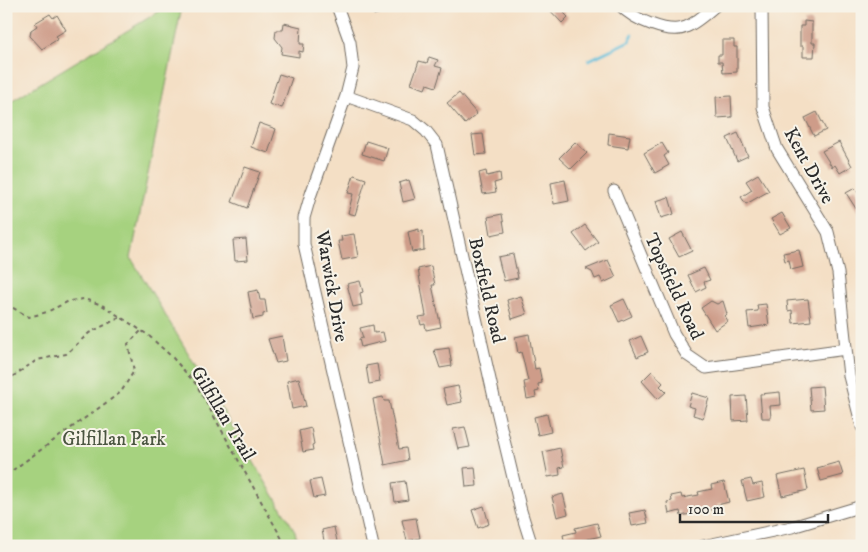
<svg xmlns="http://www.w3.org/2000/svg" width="868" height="552" viewBox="0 0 868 552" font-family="'IM FELL DW Pica',serif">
	<rect width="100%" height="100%" fill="#f7f3e8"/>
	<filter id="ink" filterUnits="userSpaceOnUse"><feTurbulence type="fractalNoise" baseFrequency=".02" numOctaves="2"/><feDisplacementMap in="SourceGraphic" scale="10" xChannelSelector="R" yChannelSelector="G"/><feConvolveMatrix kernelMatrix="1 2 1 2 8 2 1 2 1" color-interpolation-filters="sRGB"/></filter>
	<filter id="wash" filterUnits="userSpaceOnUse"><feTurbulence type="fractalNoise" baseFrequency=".0096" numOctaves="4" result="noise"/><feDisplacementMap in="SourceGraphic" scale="20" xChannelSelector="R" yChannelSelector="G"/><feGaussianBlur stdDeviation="1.12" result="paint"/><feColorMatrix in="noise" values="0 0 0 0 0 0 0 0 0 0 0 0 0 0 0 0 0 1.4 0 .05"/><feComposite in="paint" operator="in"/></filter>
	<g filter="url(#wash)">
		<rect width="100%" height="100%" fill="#f4dfc5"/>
		<path fill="#a6d27f" stroke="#687e55" d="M 168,6 L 182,6 L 131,258 L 295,531 L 298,546 L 6,546 L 6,104 Z"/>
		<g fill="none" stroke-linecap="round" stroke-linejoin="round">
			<path stroke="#5cbdda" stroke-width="3" d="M 675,6 L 679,6
				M 589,60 L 629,41 L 633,34"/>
		</g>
		<g id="blocks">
			<path fill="#ce9c89" d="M 371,6 L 397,6 L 397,8 L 374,15 Z
				M 546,6 L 571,6 L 564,13 L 568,17 L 562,23 Z
				M 50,14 L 53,18 L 57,15 L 66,30 L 56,36 L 58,39 L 42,49 L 30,36 L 31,30 L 37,26 L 35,23 Z
				M 804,21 L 812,22 L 812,43 L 815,43 L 814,57 L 803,57 L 803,46 L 800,46 L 800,26 L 804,26 Z
				M 284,23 L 301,27 L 300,44 L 304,44 L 303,52 L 299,51 L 299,57 L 281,54 L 282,47 L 275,38 L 276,30 L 283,30 Z
				M 722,40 L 734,40 L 734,47 L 737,47 L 737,72 L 723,73 L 722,62 L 718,62 L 718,55 L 722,55 Z
				M 429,57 L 438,60 L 435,66 L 442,68 L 436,87 L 427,84 L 425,89 L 411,84 L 419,61 L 427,63 Z
				M 279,74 L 292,78 L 282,108 L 269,104 Z
				M 459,93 L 477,114 L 465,124 L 447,103 Z
				M 731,96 L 732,117 L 717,118 L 716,97 Z
				M 817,112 L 826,130 L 814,136 L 805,118 Z
				M 259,123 L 276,129 L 268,153 L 251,147 Z
				M 609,133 L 630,136 L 628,148 L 608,145 Z
				M 738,133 L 748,156 L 737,161 L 727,138 Z
				M 483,134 L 486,154 L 475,155 L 472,135 Z
				M 366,141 L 388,148 L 384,161 L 362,154 Z
				M 575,142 L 587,153 L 571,169 L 559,158 Z
				M 839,142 L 852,166 L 840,173 L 835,165 L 832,167 L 822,151 Z
				M 662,143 L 668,153 L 664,156 L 669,165 L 655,173 L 644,153 Z
				M 245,167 L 260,172 L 247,208 L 232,202 Z
				M 486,171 L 487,176 L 500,173 L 501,181 L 494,183 L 496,192 L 483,194 L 479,173 Z
				M 758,174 L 769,191 L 746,204 L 741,197 L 752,190 L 746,181 Z
				M 354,175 L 366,179 L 355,215 L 348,213 L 353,194 L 348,193 Z
				M 409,180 L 415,199 L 403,202 L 399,183 Z
				M 565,180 L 569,201 L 554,204 L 551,183 Z
				M 855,188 L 862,199 L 862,218 L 846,193 Z
				M 669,197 L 674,214 L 661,218 L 656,201 Z
				M 782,213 L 791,228 L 780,234 L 771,219 Z
				M 502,214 L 505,232 L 491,235 L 488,217 Z
				M 585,225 L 598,242 L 586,251 L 573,234 Z
				M 419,229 L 419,232 L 423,231 L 424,250 L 412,252 L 408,232 Z
				M 682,232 L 692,251 L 679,257 L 669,239 Z
				M 354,234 L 358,257 L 342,260 L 338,241 L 342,241 L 341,236 Z
				M 246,239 L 248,260 L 235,261 L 233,240 Z
				M 799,250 L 803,267 L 791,270 L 789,260 L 785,261 L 783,253 Z
				M 513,254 L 518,278 L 504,281 L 498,257 Z
				M 608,260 L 616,277 L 603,283 L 600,277 L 595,279 L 592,272 L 586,269 Z
				M 431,266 L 435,285 L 432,285 L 441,327 L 426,330 L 425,324 L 421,325 L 419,317 L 426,316 L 418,269 Z
				M 704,268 L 710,280 L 704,282 L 706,287 L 696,292 L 688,275 Z
				M 360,281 L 363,292 L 360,293 L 362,305 L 353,307 L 347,284 Z
				M 258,290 L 260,300 L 265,300 L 267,313 L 263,314 L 263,317 L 253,319 L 248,292 Z
				M 521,296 L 527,314 L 512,319 L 507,300 Z
				M 624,299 L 632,316 L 619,322 L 611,305 Z
				M 808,299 L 811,321 L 793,323 L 792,310 L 788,311 L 787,301 Z
				M 711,301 L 717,304 L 723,301 L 727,314 L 725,316 L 728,321 L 715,330 L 701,308 Z
				M 766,304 L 769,325 L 749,328 L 747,312 L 758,311 L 757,305 Z
				M 373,325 L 374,333 L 383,332 L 385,341 L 361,347 L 359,339 L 363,338 L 360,328 Z
				M 529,334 L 535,369 L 539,368 L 542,383 L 538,384 L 539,391 L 535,392 L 536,397 L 527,399 L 524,382 L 528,381 L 523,359 L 521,352 L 518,353 L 515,337 Z
				M 282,336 L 286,361 L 276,363 L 268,339 Z
				M 641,336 L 648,352 L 637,357 L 630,341 Z
				M 449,348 L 452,366 L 440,368 L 434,350 Z
				M 377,364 L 380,382 L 369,384 L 366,366 Z
				M 652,371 L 663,383 L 660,386 L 666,392 L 658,399 L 642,381 Z
				M 299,378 L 306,406 L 292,409 L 287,381 Z
				M 458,386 L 462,402 L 447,405 L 443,389 Z
				M 822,386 L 824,409 L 811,410 L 809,387 Z
				M 780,392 L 781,405 L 770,406 L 771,418 L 762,418 L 760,394 Z
				M 692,393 L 709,398 L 703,418 L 693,415 L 695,408 L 688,406 Z
				M 746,396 L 748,420 L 733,421 L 732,397 Z
				M 383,397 L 384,401 L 389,401 L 399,449 L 406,448 L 408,460 L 385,465 L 373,399 Z
				M 547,414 L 551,432 L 538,435 L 534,417 Z
				M 465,427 L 470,447 L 458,449 L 453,429 Z
				M 311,428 L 314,444 L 312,445 L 313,450 L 303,452 L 299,431 Z
				M 560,448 L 564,467 L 559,468 L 560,475 L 548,477 L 543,452 Z
				M 839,462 L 843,475 L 821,481 L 817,468 Z
				M 475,467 L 477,486 L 466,487 L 464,468 Z
				M 804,470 L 808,490 L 782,496 L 777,476 Z
				M 321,479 L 325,496 L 314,498 L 310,481 Z
				M 751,479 L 753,485 L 762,483 L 765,497 L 747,501 L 742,481 Z
				M 405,481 L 408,500 L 395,502 L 392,483 Z
				M 724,482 L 729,502 L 717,505 L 718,508 L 681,516 L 680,511 L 669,514 L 667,502 L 672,501 L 671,496 L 681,494 L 682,498 L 699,495 L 698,492 L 712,489 L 711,485 Z
				M 563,494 L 568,514 L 557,517 L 552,497 Z
				M 484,506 L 489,524 L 478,528 L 472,510 Z
				M 645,510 L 648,523 L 632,526 L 629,513 Z
				M 416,518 L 420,538 L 407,541 L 402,520 Z
				M 597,523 L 601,536 L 565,544 L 563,535 L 576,532 L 575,528 Z
				M 334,527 L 338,546 L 325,546 L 322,530 Z"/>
		</g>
	</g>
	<g filter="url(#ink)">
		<use href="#blocks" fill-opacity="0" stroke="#716a61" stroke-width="1"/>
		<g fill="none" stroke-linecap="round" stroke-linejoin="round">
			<g stroke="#716a61" stroke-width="13">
				<path id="street" d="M 337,6 L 350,42 L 353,68 L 346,96 L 311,194 L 304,218 L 304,244 L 373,546
					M 621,6 C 633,19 669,35 686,27 C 696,23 707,13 715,6
					M 762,6 L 763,107 L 777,149 L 828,232 L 838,273 L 849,376 L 862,427
					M 346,96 L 413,120 L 426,131 L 437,145 L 498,415 L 521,511 L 532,546
					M 614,191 L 674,334 L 687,355 L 706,368 L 846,349
					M 703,546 L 792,527 L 862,506"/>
			</g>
			<path stroke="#716a61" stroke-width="2" stroke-dasharray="4 4" stroke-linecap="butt" d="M 6,304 L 29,317 L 47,312 L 69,301 L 84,299 L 102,305 L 148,335 L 172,357 L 196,384 L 286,546
				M 6,381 L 37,360 L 66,354 L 89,333 L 121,317
				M 6,475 L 121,392 L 134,371 L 128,344 L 141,331"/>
			<use href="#street" stroke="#fff" stroke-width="11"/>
		</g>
	</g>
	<g text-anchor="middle" stroke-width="4" stroke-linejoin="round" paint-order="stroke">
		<g font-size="19" fill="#2b2b2b" stroke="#f7f3e8">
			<text transform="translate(810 165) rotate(61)" y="7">Kent Drive</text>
			<text transform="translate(333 286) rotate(80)" y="7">Warwick Drive</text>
			<text transform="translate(675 286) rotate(65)" y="7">Topsfield Road</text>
			<text transform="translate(488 290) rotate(77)" y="7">Boxfield Road</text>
			<text transform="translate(224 413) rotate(59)" y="7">Gilfillan Trail</text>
		</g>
		<g font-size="19" fill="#4a5540" stroke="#f7f3e8">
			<text x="114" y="445">Gilfillan Park</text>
		</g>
	</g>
	<rect width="868" height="552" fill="none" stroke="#f7f3e8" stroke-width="25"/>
	<path d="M680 514v8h148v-8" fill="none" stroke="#2b2b2b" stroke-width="2.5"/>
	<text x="688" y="514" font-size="15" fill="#2b2b2b" stroke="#f7f3e8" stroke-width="4" paint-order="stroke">100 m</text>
</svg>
